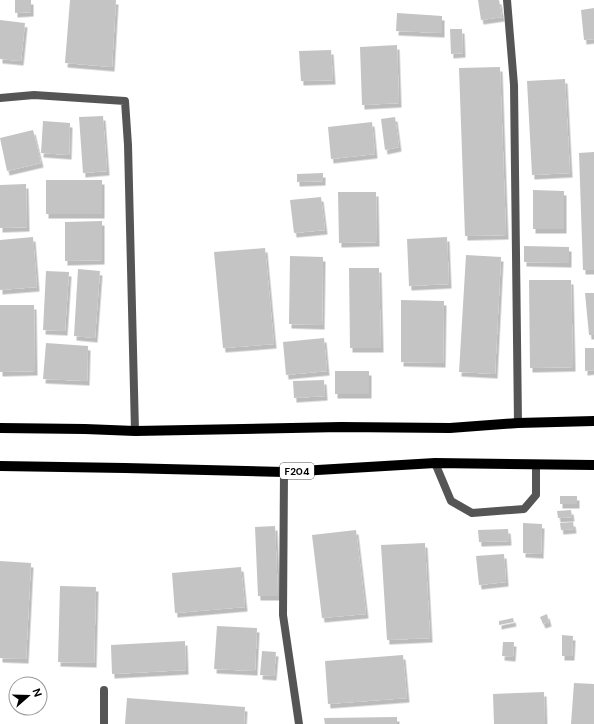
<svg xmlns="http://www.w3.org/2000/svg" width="594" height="724" viewBox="0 0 594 724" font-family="'DM Sans',sans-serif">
	<defs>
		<filter id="shadow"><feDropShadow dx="2.5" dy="4.5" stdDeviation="0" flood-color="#0004"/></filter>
	</defs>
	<rect width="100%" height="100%" fill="#fff"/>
	<path fill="#c4c4c4" filter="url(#shadow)" d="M 15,0 L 31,0 L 31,12 L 15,13 Z
		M 70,0 L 116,0 L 112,67 L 65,63 Z
		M 478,0 L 499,0 L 502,17 L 481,20 Z
		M 594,8 L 594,39 L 584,40 L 581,10 Z
		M 397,13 L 442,16 L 442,33 L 396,31 Z
		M 0,20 L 25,23 L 21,61 L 0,59 Z
		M 450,29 L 462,29 L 463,53 L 451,54 Z
		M 397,45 L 399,103 L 362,105 L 360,47 Z
		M 331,50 L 333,80 L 301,81 L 299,51 Z
		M 500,67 L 506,235 L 465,236 L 459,68 Z
		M 565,79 L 570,173 L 532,175 L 527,81 Z
		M 103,116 L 107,171 L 83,173 L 79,117 Z
		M 395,117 L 399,147 L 385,150 L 381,119 Z
		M 43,121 L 70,123 L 69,155 L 41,153 Z
		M 372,122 L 375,154 L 331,159 L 328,127 Z
		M 33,130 L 41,163 L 7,171 L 0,138 Z
		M 594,152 L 594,270 L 583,270 L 579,153 Z
		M 323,173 L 323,181 L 297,182 L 297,174 Z
		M 46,180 L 102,180 L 102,214 L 46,214 Z
		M 26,184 L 27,227 L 0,228 L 0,185 Z
		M 533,190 L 564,191 L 564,229 L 533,229 Z
		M 338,192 L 376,192 L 377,242 L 339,243 Z
		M 321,197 L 325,230 L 294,233 L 290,200 Z
		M 102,221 L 102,260 L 65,261 L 65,222 Z
		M 33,237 L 37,287 L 0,290 L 0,240 Z
		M 447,237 L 449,284 L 409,286 L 407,239 Z
		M 524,246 L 569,247 L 569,263 L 524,262 Z
		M 265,248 L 274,344 L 223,348 L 214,252 Z
		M 466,255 L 501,257 L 495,374 L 459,372 Z
		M 290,256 L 323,257 L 322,325 L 289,324 Z
		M 349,268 L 379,268 L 381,348 L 350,348 Z
		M 78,269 L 100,271 L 95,338 L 74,336 Z
		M 46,271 L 69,272 L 65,331 L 43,330 Z
		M 529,280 L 571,280 L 573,367 L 530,368 Z
		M 585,293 L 594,293 L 594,335 L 589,335 Z
		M 401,300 L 444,301 L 443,363 L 401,362 Z
		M 0,305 L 34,305 L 35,371 L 0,372 Z
		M 324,338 L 327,371 L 286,375 L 283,342 Z
		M 46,343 L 88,346 L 87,381 L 43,379 Z
		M 585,348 L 594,348 L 594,370 L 585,371 Z
		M 335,371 L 369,371 L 369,394 L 335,394 Z
		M 324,380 L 325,396 L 294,398 L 293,381 Z
		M 560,496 L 577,496 L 577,504 L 560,504 Z
		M 571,510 L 572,517 L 558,518 L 557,511 Z
		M 573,522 L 574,529 L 561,530 L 560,523 Z
		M 523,523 L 542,524 L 541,554 L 523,553 Z
		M 275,526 L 278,596 L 258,596 L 255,527 Z
		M 508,529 L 509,541 L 479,542 L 478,530 Z
		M 356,530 L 366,614 L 322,618 L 312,535 Z
		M 425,543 L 430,638 L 387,640 L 381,545 Z
		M 504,554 L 506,582 L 479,585 L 476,556 Z
		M 0,561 L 31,563 L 26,659 L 0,658 Z
		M 241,567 L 245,607 L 175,613 L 172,573 Z
		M 60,586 L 96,587 L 94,663 L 58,662 Z
		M 547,614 L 549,622 L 543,624 L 540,617 Z
		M 513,618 L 514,622 L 499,625 L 499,621 Z
		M 217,626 L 257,628 L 255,671 L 214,669 Z
		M 562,635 L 573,636 L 572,656 L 562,656 Z
		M 185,641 L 186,670 L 112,674 L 111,645 Z
		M 503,642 L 514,642 L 513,657 L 502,656 Z
		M 262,651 L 276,652 L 274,676 L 260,675 Z
		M 403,655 L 407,698 L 328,704 L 325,661 Z
		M 574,683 L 594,684 L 594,724 L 571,724 Z
		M 544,692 L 545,724 L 494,724 L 493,694 Z
		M 127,698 L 245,707 L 244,724 L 125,724 Z
		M 397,717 L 397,724 L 325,724 L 324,718 Z"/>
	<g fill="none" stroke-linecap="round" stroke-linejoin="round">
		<path stroke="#555" stroke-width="8" d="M 435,463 L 451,501 L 472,513 L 524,509 L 536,495 L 536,464
			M 104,724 L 104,690"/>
		<path stroke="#555" stroke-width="8" d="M 507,0 L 514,85 L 518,423
			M 0,98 L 34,95 L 125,101 L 128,145 L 135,431
			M 284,472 L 283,615 L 299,724"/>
		<path stroke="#000" stroke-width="10" d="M 0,428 L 85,429 L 135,431 L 341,427 L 450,428 L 518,423 L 594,421
			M 0,466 L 125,468 L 284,472 L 435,463 L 594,465"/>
	</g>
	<g text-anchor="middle" stroke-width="3" stroke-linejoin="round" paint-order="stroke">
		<rect fill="#fff" stroke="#4c4c4c" stroke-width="1" x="280" y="463" width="34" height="16" rx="3"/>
		<g font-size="10" font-weight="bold" fill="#000">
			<text x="297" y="475">F204</text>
		</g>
	</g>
	<g transform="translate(28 696) rotate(70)"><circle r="19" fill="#ffffff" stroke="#999999"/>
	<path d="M0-3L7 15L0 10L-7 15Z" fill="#000000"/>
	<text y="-6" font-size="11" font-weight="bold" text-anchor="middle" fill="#000000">N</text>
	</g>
</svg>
